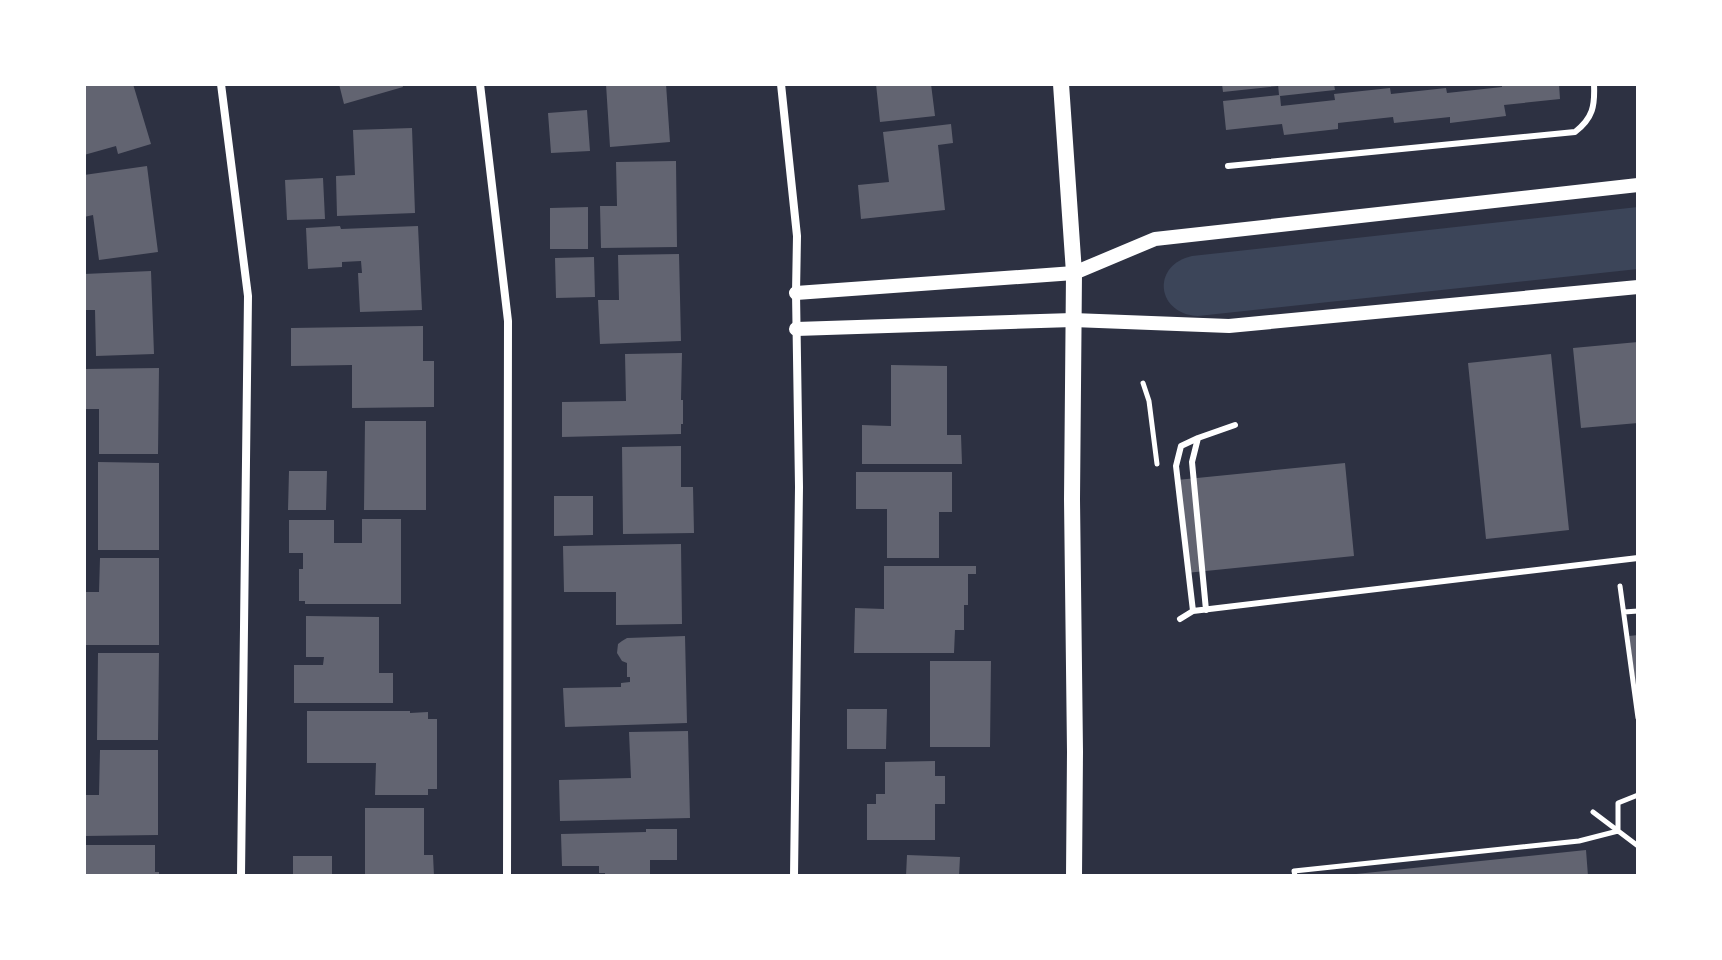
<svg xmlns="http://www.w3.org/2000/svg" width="1722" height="960" viewBox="0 0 1722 960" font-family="Poppins,sans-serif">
	<rect width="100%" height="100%" fill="#2d3142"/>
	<path fill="#3c4559" d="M 1638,207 L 1638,269 L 1198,316 C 1156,314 1151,265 1192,256 Z"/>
	<path fill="#626471" d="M 84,84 L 133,84 L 151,144 L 118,154 L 116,146 L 84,155 Z
		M 339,84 L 402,84 L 403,87 L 344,104 Z
		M 606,84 L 666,84 L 670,142 L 610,147 Z
		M 876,84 L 931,84 L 935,116 L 880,122 Z
		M 1222,84 L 1278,84 L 1278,86 L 1223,92 Z
		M 1278,84 L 1334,84 L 1335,90 L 1280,96 L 1281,106 L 1335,100 L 1334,94 L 1390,88 L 1391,94 L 1446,88 L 1447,93 L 1502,87 L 1502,84 L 1559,84 L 1560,99 L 1504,105 L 1506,116 L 1450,123 L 1450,117 L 1394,123 L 1393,117 L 1338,123 L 1338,129 L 1284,135 L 1282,124 L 1226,130 L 1223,101 L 1279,95 Z
		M 587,110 L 590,151 L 551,153 L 548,113 Z
		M 951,124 L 953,143 L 938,145 L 945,210 L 861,219 L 858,185 L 889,182 L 883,132 Z
		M 412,128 L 415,213 L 337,216 L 336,176 L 355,175 L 353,130 Z
		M 676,161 L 677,247 L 601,248 L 600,206 L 617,206 L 616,162 Z
		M 147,166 L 158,252 L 99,260 L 93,215 L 84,217 L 84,175 Z
		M 323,178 L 325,219 L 287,220 L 285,180 Z
		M 588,207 L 588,249 L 550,249 L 550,208 Z
		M 340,226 L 341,229 L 418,226 L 422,310 L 360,312 L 358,273 L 362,273 L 361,261 L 342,262 L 342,267 L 308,269 L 306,228 Z
		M 679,254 L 681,341 L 600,344 L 598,300 L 619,300 L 618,255 Z
		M 594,257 L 595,297 L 556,298 L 555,258 Z
		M 151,271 L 154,354 L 96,356 L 95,310 L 84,310 L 84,274 Z
		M 423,326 L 423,361 L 434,361 L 434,407 L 352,408 L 352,365 L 291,366 L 291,328 Z
		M 1638,342 L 1638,423 L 1581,428 L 1573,348 Z
		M 682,353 L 681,400 L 683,400 L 683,424 L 681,424 L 681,434 L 562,437 L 562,402 L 626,401 L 625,354 Z
		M 1551,354 L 1569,530 L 1486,539 L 1468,363 Z
		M 891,365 L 947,366 L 947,435 L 961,435 L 962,464 L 862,464 L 862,425 L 891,426 Z
		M 159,368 L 158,454 L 99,454 L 99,409 L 84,409 L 84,369 Z
		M 365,421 L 426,421 L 426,510 L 364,510 Z
		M 681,446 L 681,487 L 693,487 L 694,533 L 623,534 L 622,447 Z
		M 98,462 L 159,463 L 159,550 L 98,550 Z
		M 1345,463 L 1354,556 L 1186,573 L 1177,480 Z
		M 289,471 L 327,471 L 326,510 L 288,510 Z
		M 856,472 L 952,472 L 952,512 L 939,512 L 939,558 L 887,558 L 887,509 L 856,509 Z
		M 554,496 L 593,496 L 593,535 L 554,536 Z
		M 362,519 L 401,519 L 401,604 L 305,604 L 305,601 L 299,601 L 299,569 L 303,569 L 303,553 L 289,553 L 289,520 L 334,520 L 334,543 L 362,543 Z
		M 681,544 L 682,624 L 616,625 L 616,592 L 564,592 L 563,546 Z
		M 100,558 L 159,558 L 159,645 L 84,645 L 84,592 L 99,592 Z
		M 884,566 L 976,566 L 976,574 L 968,574 L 968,605 L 964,605 L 964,630 L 955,630 L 954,653 L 854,653 L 855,608 L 884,609 Z
		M 306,616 L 379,617 L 379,673 L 393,673 L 393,703 L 294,703 L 294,665 L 323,665 L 324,657 L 306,657 Z
		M 1638,635 L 1638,703 L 1629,636 Z
		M 685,636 L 687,723 L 565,727 L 563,688 L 621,687 L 621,683 L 630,682 L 630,677 L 627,677 L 627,663 L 622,661 L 617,653 L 618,644 L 622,641 L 627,638 Z
		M 98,653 L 159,653 L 158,740 L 97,740 Z
		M 930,661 L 991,661 L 990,747 L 930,747 Z
		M 847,709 L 887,709 L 886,749 L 847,749 Z
		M 307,711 L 410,711 L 410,713 L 428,712 L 428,719 L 437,719 L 437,789 L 428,789 L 428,795 L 375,795 L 376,763 L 307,763 Z
		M 688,731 L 690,818 L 560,821 L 559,780 L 631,778 L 629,732 Z
		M 100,750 L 158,750 L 158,835 L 84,836 L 84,795 L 99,795 Z
		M 935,761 L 935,776 L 945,776 L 945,804 L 935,804 L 935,840 L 867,840 L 867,804 L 876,804 L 876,794 L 885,794 L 885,762 Z
		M 365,808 L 424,808 L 424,855 L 433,855 L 434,876 L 365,876 Z
		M 646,829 L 677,829 L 677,860 L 650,860 L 650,876 L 605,876 L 605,873 L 599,873 L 599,866 L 562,866 L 561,834 L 646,832 Z
		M 84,845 L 155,845 L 155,872 L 159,872 L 159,876 L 84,876 Z
		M 1586,850 L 1588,876 L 1356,876 L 1356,874 Z
		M 907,855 L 960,857 L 959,876 L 906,876 Z
		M 293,856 L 332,856 L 332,876 L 293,876 Z"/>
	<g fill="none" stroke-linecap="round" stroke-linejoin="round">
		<path stroke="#fff" stroke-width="5" d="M 1143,383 L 1149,401 L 1157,464
			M 1620,586 L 1638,718
			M 1624,612 L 1638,611
			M 1593,812 L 1638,846
			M 1295,876 L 1294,871 L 1579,841 L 1618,831 L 1618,803 L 1638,795"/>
		<path stroke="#fff" stroke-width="6" d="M 1228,166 L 1575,132 C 1593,118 1595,106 1594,84
			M 1206,610 L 1192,462 L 1198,438 L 1235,425
			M 1193,611 L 1176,466 L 1181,446 L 1198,438
			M 1180,619 L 1193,611 L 1638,558"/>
		<path stroke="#fff" stroke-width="8" d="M 221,84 L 248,296 L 241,876
			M 480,84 L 508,321 L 507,876
			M 781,84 L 797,236 L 796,293 L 799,487 L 794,876"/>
		<path stroke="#fff" stroke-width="14" d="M 796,293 L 1074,273 L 1155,239 L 1638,185
			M 796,329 L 1073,320 L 1229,326 L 1638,287"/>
		<path stroke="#fff" stroke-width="16" d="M 1061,84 L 1074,273 L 1072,499 L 1075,752 L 1074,876"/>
	</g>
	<rect width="1722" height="960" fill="none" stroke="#ffffff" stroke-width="172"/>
</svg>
